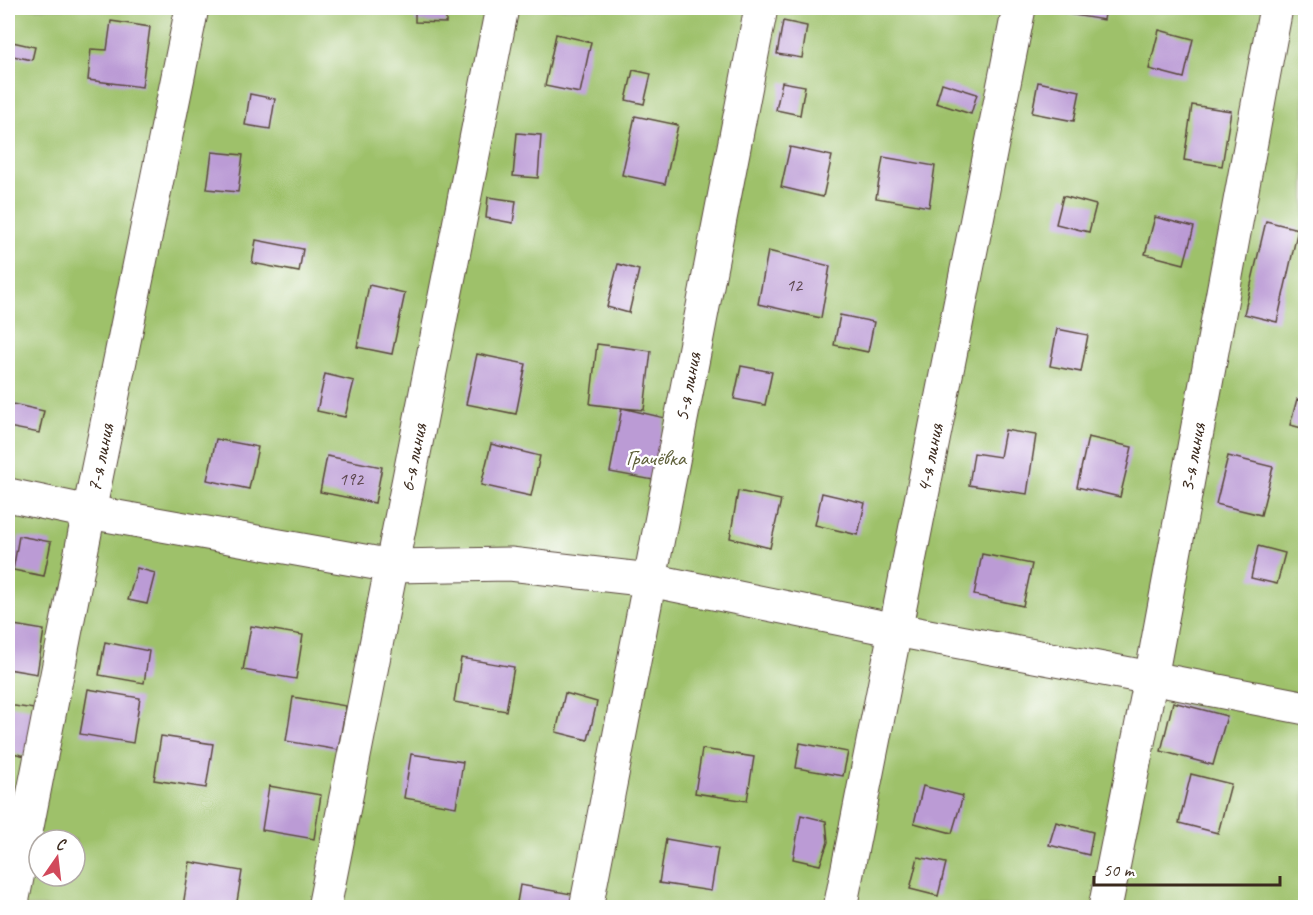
<svg xmlns="http://www.w3.org/2000/svg" width="1313" height="915" viewBox="0 0 1313 915" font-family="Caveat,sans-serif">
	<rect width="100%" height="100%" fill="#fff"/>
	<filter id="ink" filterUnits="userSpaceOnUse"><feTurbulence type="fractalNoise" baseFrequency=".0167" numOctaves="2"/><feDisplacementMap in="SourceGraphic" scale="12" xChannelSelector="R" yChannelSelector="G"/><feConvolveMatrix kernelMatrix="1 2 1 2 8 2 1 2 1" color-interpolation-filters="sRGB"/></filter>
	<filter id="wash" filterUnits="userSpaceOnUse"><feTurbulence type="fractalNoise" baseFrequency=".008" numOctaves="4" result="noise"/><feDisplacementMap in="SourceGraphic" scale="24" xChannelSelector="R" yChannelSelector="G"/><feGaussianBlur stdDeviation="1.35" result="paint"/><feColorMatrix in="noise" values="0 0 0 0 0 0 0 0 0 0 0 0 0 0 0 0 0 1.4 0 .05"/><feComposite in="paint" operator="in"/></filter>
	<g filter="url(#wash)">
		<rect width="100%" height="100%" fill="#f9eedf"/>
		<path fill="#9ec16a" stroke="#6c7644" stroke-width="1.5" fill-rule="evenodd" d="M 8,8 L 1305,8 L 1305,907 L 8,907 ZM 39,840 L 75,840 L 75,876 L 39,876 Z"/>
		<g id="blocks">
			<path fill="#bb9bd5" d="M 415,8 L 446,8 L 446,23 L 415,22 Z
				M 1056,8 L 1106,8 L 1104,20 L 1055,12 Z
				M 111,21 L 150,27 L 142,87 L 88,80 L 91,49 L 107,50 Z
				M 783,21 L 807,26 L 802,58 L 777,54 Z
				M 1159,30 L 1193,39 L 1184,78 L 1149,69 Z
				M 556,34 L 591,42 L 580,93 L 545,86 Z
				M 8,41 L 35,47 L 32,60 L 8,55 Z
				M 633,70 L 651,74 L 644,104 L 626,100 Z
				M 782,82 L 805,86 L 800,115 L 776,110 Z
				M 1038,82 L 1080,91 L 1074,121 L 1032,113 Z
				M 942,83 L 977,94 L 971,114 L 936,103 Z
				M 250,94 L 275,99 L 270,129 L 245,125 Z
				M 1192,105 L 1231,111 L 1222,166 L 1184,160 Z
				M 635,116 L 678,125 L 665,184 L 622,175 Z
				M 517,133 L 541,135 L 538,178 L 513,176 Z
				M 790,147 L 832,156 L 823,197 L 781,187 Z
				M 212,152 L 243,155 L 238,192 L 207,189 Z
				M 883,157 L 935,166 L 929,207 L 876,198 Z
				M 1063,196 L 1096,205 L 1089,232 L 1056,224 Z
				M 488,197 L 516,201 L 513,223 L 486,218 Z
				M 1155,217 L 1194,227 L 1184,264 L 1145,254 Z
				M 1266,221 L 1298,229 L 1277,322 L 1244,314 Z
				M 256,240 L 303,249 L 299,272 L 252,263 Z
				M 768,251 L 830,266 L 821,318 L 758,304 Z
				M 618,264 L 639,270 L 629,313 L 607,307 Z
				M 369,285 L 405,293 L 392,354 L 357,347 Z
				M 840,315 L 874,322 L 868,352 L 834,345 Z
				M 1057,329 L 1088,335 L 1081,372 L 1050,366 Z
				M 597,344 L 651,351 L 644,410 L 622,408 L 665,418 L 653,480 L 610,472 L 622,408 L 590,404 Z
				M 477,354 L 526,364 L 516,414 L 466,404 Z
				M 741,366 L 772,372 L 765,405 L 734,399 Z
				M 325,374 L 354,381 L 345,417 L 317,411 Z
				M 1297,399 L 1306,402 L 1306,429 L 1290,425 Z
				M 8,403 L 44,411 L 39,433 L 8,427 Z
				M 1005,430 L 1036,435 L 1027,494 L 969,485 L 974,453 L 1000,457 Z
				M 1088,437 L 1132,447 L 1120,497 L 1077,487 Z
				M 216,439 L 258,447 L 249,489 L 207,480 Z
				M 491,444 L 540,456 L 531,496 L 481,485 Z
				M 327,456 L 382,467 L 375,503 L 320,492 Z
				M 1228,456 L 1273,467 L 1261,515 L 1216,504 Z
				M 738,491 L 781,500 L 770,548 L 730,538 Z
				M 822,493 L 865,503 L 858,535 L 815,525 Z
				M 19,536 L 51,542 L 44,576 L 13,570 Z
				M 1258,546 L 1285,553 L 1277,584 L 1251,578 Z
				M 982,554 L 1032,564 L 1023,606 L 974,595 Z
				M 137,568 L 155,573 L 147,604 L 128,600 Z
				M 8,624 L 44,630 L 37,674 L 8,669 Z
				M 251,626 L 303,635 L 296,679 L 243,670 Z
				M 105,642 L 149,651 L 144,683 L 99,675 Z
				M 461,658 L 514,667 L 506,711 L 454,702 Z
				M 88,689 L 140,698 L 133,743 L 80,734 Z
				M 565,693 L 597,702 L 588,740 L 556,732 Z
				M 293,697 L 346,706 L 338,750 L 286,741 Z
				M 1173,702 L 1227,716 L 1213,765 L 1161,751 Z
				M 8,705 L 41,710 L 30,757 L 8,752 Z
				M 161,736 L 213,744 L 206,788 L 154,780 Z
				M 800,743 L 848,752 L 843,776 L 796,768 Z
				M 702,749 L 754,757 L 747,801 L 695,793 Z
				M 411,754 L 463,762 L 456,807 L 404,798 Z
				M 1191,774 L 1231,784 L 1218,833 L 1179,823 Z
				M 269,786 L 321,795 L 314,839 L 262,830 Z
				M 923,786 L 963,796 L 952,833 L 914,823 Z
				M 8,811 L 18,813 L 8,855 Z
				M 801,815 L 826,821 L 828,842 L 820,865 L 793,859 Z
				M 1056,822 L 1093,832 L 1089,855 L 1049,845 Z
				M 666,839 L 718,848 L 711,891 L 659,883 Z
				M 918,857 L 946,863 L 938,896 L 910,889 Z
				M 190,862 L 242,871 L 236,908 L 183,906 Z
				M 520,885 L 572,894 L 570,908 L 516,908 Z"/>
		</g>
	</g>
	<g filter="url(#ink)">
		<use href="#blocks" fill-opacity="0" stroke="#58473b" stroke-width="1.5"/>
		<g fill="none" stroke-linecap="round" stroke-linejoin="round">
			<g stroke="#58473b" stroke-width="35">
				<g id="minor">
					<path d="M 8,495 L 89,512 L 392,566 L 510,564 L 650,580 L 896,630 L 1151,678 L 1306,708"/>
					<path id="s1" d="M 11,908 L 89,512 L 192,8"/>
					<path id="s2" d="M 324,908 L 502,8"/>
					<path id="s3" d="M 586,908 L 761,8"/>
					<path id="s4" d="M 840,908 L 1019,8"/>
					<path id="s5" d="M 1105,908 L 1151,678 L 1276,8"/>
				</g>
			</g>
			<use href="#minor" stroke="#fff" stroke-width="33"/>
		</g>
	</g>
	<g text-anchor="middle" stroke-width="4.5" stroke-linejoin="round" paint-order="stroke">
		<g font-size="18" fill="#5b464c">
			<text x="794" y="291">12</text>
			<text x="351" y="485">192</text>
		</g>
		<g font-size="21" fill="#3b2a1e" stroke="#fff">
			<text dy="7" stroke="none"><textPath href="#s3" startOffset="531">5-я линия</textPath></text>
			<text dy="7" stroke="none"><textPath href="#s1" startOffset="459">7-я линия</textPath></text>
			<text dy="7" stroke="none"><textPath href="#s2" startOffset="459">6-я линия</textPath></text>
			<text dy="7" stroke="none"><textPath href="#s4" startOffset="459">4-я линия</textPath></text>
			<text dy="7" stroke="none"><textPath href="#s5" startOffset="459">3-я линия</textPath></text>
		</g>
		<g font-size="21" fill="#5e5f39" stroke="#fff">
			<text x="656" y="465">Грачёвка</text>
		</g>
	</g>
	<rect width="1313" height="915" fill="none" stroke="#fff" stroke-width="30"/>
	<g transform="translate(57 858) rotate(14)"><circle r="28" fill="#ffffff" stroke="#b1aaa5" stroke-width="1.5"/>
	<path d="M0-4.5L10 22L0 15L-10 22Z" fill="#d1495b"/>
	<text y="-9" font-size="16" font-weight="bold" text-anchor="middle" fill="#3b2a1e">С</text>
	</g>
	<path d="M1094 876v9h186v-9" fill="none" stroke="#3b2a1e" stroke-width="3"/>
	<text x="1103" y="876" font-size="18" fill="#3b2a1e" stroke="#ffffff" stroke-width="4.5" paint-order="stroke">50 m</text>
</svg>
